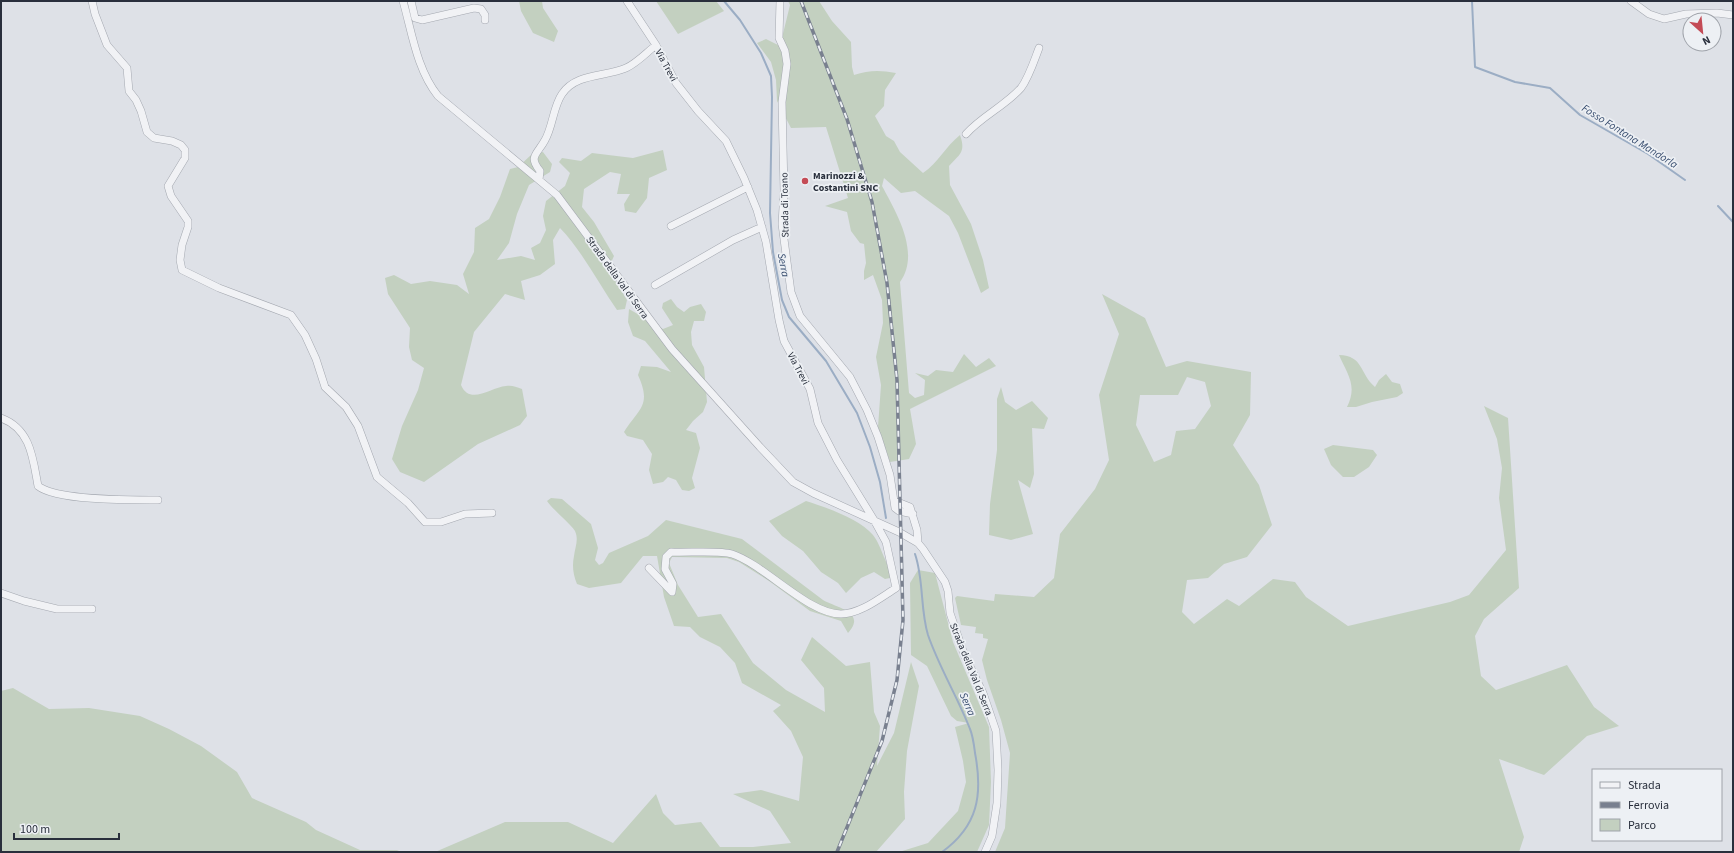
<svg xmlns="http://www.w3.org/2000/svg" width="1734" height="853" viewBox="0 0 1734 853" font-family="'Source Sans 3',sans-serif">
	<rect width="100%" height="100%" fill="#dee1e7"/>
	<path fill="#c3d0c0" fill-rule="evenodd" d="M 519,1 L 542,1 L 543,8 L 558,31 L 554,42 L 533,33 L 521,11 Z
		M 656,1 L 716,1 L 724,11 L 678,34 Z
		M 788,1 L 819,1 L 832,21 L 851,42 L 852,67 L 854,75 C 869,70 880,70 896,73 L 885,90 L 884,106 L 875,116 L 886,136 L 894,141 L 900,152 L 923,173 C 938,163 945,147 960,135 C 966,152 960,154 949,166 L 950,185 L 971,224 L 983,260 L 989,288 L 981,293 L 958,233 L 949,216 L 915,191 L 901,193 L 884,178 L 882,186 C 896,212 921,253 900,282 L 909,393 L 915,398 L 924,395 L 925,380 L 915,373 L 928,376 L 936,370 L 953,372 L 964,354 L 976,367 L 989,358 L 996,366 L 910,409 L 916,444 L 909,459 L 890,462 L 878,427 L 881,385 L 876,357 L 883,323 L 882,300 L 873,275 L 864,280 L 864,271 L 866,263 L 864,244 L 860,243 L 851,231 L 847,212 L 825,206 L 848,198 L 826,127 L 791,128 L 777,101 L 776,80 L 771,62 L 757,43 L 766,39 L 780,46 L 790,5 Z
		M 663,150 L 667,170 L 649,178 L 647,198 L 636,213 L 625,211 L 624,204 L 630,194 L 617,194 L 621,174 L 610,172 L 584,189 L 582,207 L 594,222 L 614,256 L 608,269 L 627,300 L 625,309 L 617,310 C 598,283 583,252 560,228 L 553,240 L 555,264 L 540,275 L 521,281 L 525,300 L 505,294 L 474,332 L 461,385 C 470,406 491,387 506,386 C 512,385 516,387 522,389 L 527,416 L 520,425 L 478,444 L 424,482 L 400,472 L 392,459 L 402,426 L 418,390 L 424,368 L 412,360 L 409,347 L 410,328 L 388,294 L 385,278 L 394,275 L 411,284 L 430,281 L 457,285 L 469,294 L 463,274 L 474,252 L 475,228 L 489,219 L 500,197 L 510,169 L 518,167 L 531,155 L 543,152 L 552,164 L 550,172 L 529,185 L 517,214 L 509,243 L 497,260 L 521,256 L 535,260 L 531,248 L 540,243 L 546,230 L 543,216 L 546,201 L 565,186 L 570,173 L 559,162 L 562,158 L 581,161 L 592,153 L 633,158 Z
		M 1102,294 L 1145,318 L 1166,367 L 1187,361 L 1251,372 L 1250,415 L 1233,445 L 1259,485 L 1272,525 L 1247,557 L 1224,564 L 1208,578 L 1187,580 L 1182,612 L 1194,624 L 1227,599 L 1239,606 L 1273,579 L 1295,582 L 1306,597 L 1348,626 L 1450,602 L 1469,595 L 1506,550 L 1499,498 L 1502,468 L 1497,439 L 1484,406 L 1508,418 L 1519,588 L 1484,619 L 1475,636 L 1481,676 L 1496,690 L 1567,665 L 1594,707 L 1619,726 L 1587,736 L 1544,775 L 1499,759 L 1524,837 L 1519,852 L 995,852 L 1005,828 L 1010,753 L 1001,720 L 987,680 L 982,660 L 988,639 L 983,638 L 983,634 L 975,633 L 976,627 L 961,625 L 955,598 L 957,596 L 994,601 L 995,594 L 1034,597 L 1054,578 L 1060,534 L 1095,489 L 1109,460 L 1099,395 L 1119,334 ZM 1187,377 L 1205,382 L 1211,406 L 1195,429 L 1176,431 L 1171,455 L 1154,462 L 1136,425 L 1140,395 L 1178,395 Z
		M 671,299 L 677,307 L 684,312 L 690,307 L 701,304 L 706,312 L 704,321 L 694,321 L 691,332 L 692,345 L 704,367 L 707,402 L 703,412 L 693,421 L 686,430 L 696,433 L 700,448 L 692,478 L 695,488 L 689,491 L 682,490 L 676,480 L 668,477 L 663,482 L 653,484 L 649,470 L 652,454 L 643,440 L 627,436 L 624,432 C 639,408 652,406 638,375 L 641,366 L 657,367 L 671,372 L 645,341 L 633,336 L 628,322 L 629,309 L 663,329 L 673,325 L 662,308 L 663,303 Z
		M 1339,355 C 1364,356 1359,373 1375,387 L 1379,380 L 1386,374 L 1392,382 L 1400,384 L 1403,393 L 1397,397 L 1372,402 L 1356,407 L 1347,407 C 1358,385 1347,374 1339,355 Z
		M 1001,387 L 1005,402 L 1016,410 L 1032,401 L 1048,418 L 1044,429 L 1032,428 L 1034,474 L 1030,488 L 1018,480 L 1033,534 L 1011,540 L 989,535 L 990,504 L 997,450 L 997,399 Z
		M 1333,445 L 1373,450 L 1377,455 L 1369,467 L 1354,477 L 1343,477 L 1331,465 L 1324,449 Z
		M 551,498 L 562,499 L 591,524 L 598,548 L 595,560 L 599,565 L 603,563 L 609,553 L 648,536 L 666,520 L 742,539 L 823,600 C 837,608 867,612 848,633 L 841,621 L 810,611 L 769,581 L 739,562 L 727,558 L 672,557 L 669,563 L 678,585 L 698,617 L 721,614 L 753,663 L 786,690 L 825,712 L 824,688 L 801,660 L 812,637 L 846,666 L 870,662 L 874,712 L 880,726 L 877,766 L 894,733 L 911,662 L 919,686 L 907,751 L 904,792 L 905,819 L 876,852 L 435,852 L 505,822 L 568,822 L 613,843 L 656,794 L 663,813 L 675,825 L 701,822 L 720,847 L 753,847 L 791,843 L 770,811 L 733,794 L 761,790 L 799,801 L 803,757 L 791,731 L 773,711 L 781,705 L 742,683 L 735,663 L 720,647 L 700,637 L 690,627 L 674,626 L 664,597 L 657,556 L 643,556 L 621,583 L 589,588 L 577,584 C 573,574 572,566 574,556 C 575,547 579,540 575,531 C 570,523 554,511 547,501 Z
		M 806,501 C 825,507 860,519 873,535 C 878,541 881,550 884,557 C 887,564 890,570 890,578 L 885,579 L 874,572 L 861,578 L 846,593 L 838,583 L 821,572 L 803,551 L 782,536 L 769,521 Z
		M 918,570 L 935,573 L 953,642 L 989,727 L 991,782 L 989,825 L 977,852 L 899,852 L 928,843 L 958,811 L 966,782 L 963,761 L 955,727 L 969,723 L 957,721 L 951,716 L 927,666 L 911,655 L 910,583 Z
		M 13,688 L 49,709 L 89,708 L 140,716 L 169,729 L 201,746 L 237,772 L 252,798 L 306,822 L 316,830 L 360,850 L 397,850 L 401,852 L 1,852 L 1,691 Z"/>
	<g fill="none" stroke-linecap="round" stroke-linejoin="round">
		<path stroke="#9badc4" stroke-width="2" d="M 724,1 L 740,20 L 761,53 L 771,76 L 772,97 L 770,213 L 773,252 L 782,300 L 789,317 L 826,361 L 857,413 L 870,447 L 880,482 L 886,518
			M 1472,1 L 1475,67 L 1515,82 L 1550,88 L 1580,115 L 1648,154 L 1685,180
			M 1718,206 L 1733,222
			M 915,554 C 924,580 920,609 928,635 C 939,667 958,698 970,729 C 973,736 974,745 975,753 C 983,795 978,826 942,852"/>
		<g stroke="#a4a8b0" stroke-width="8">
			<path id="minor" d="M 92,1 L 95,14 L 107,45 L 127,68 L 129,91 L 136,100 L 141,111 L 147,132 L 154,138 L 172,141 L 181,145 L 185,150 L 185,158 L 168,186 L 171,196 L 188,221 L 188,227 L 182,245 L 180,260 L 182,270 L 219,288 L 291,315 L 305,335 L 316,359 L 325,387 L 346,407 L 358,426 L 377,477 L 408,503 L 425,522 L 441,522 L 465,514 L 492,513
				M 403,1 C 412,33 417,70 438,96 L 557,195 L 672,349 L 760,447 L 793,482 L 813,493 L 899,532 L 918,543 L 923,549 L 945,582 L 948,591 L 950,613 L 964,654 L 983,693 L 996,731 L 998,770 L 997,803 L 992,836 L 985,852
				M 411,1 L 415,18 L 422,20 L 474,8 L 481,9 L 485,15 L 485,20
				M 627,1 L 656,45 L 676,83 L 698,111 L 726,141 L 744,178 L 757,210 L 766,242 L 779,320 L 784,341 L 810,389 L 818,423 L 837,460 L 874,520 L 886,542 L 896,588 C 880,598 860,614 841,614 C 808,614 765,565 732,554 C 720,550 685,553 671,552 L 666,557 L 665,569 L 673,584 L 672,592 L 649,568
				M 780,1 L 779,38 L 785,51 L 787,64 L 782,102 L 784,191 L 782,224 L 791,292 L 800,316 L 850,377 L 867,410 L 878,437 L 890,475 L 895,508 L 899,511 L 913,514
				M 1631,1 L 1649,14 L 1664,19 L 1686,14 L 1717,13 L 1733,15
				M 966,134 C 982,116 1005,106 1021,88 C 1029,77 1034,61 1039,48
				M 539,180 L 540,171 C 528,156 537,155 545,140 C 553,126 553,107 562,94 C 576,73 605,77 626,68 C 637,63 646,53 656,45
				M 671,226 L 748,187
				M 655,285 L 733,240 L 762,227
				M 1,418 C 31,429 33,459 38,486 C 57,501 132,500 158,500
				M 895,501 L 910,507 L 917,530 L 918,543
				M 1,593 L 24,601 L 57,609 L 92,609"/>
		</g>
		<use href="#minor" stroke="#f1f2f5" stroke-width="7"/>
		<g stroke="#79808f" stroke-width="3.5">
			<path id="rail" d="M 801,1 L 847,119 L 872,202 L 887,283 L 897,380 L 903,620 L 897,680 L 882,741 L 837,852"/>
		</g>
		<use href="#rail" stroke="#edf0f4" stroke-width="2" stroke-dasharray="6" stroke-linecap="butt"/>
	</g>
	<circle fill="#c44b56" stroke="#edf0f4" stroke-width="1.5" cx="805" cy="181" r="4"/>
	<g text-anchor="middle" stroke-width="3.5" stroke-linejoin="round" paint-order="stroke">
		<g font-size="10" fill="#292f3c" stroke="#edf0f4">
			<text transform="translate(667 65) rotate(61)" y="4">Via Trevi</text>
			<text transform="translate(784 205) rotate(-91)" y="4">Strada di Toano</text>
			<text transform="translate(618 277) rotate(54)" y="4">Strada della Val di Serra</text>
			<text transform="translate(799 368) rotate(62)" y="4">Via Trevi</text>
			<text transform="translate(972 669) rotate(68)" y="4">Strada della Val di Serra</text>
		</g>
		<g font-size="10" font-weight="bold" fill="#292f3c" stroke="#edf0f4" text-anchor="start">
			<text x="813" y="179">Marinozzi &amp;<tspan x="813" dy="12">Costantini SNC</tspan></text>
		</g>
		<g font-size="11" font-style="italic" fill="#364b6d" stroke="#edf0f4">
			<text transform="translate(1630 136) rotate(32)" y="4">Fosso Fontana Mandorla</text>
			<text transform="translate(784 265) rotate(79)" y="4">Serra</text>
			<text transform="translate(968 704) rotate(66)" y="4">Serra</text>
		</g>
	</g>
	<rect width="1734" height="853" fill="none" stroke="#292f3c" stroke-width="4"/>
	<rect x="1592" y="769" width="130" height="72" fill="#edf0f4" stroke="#9fa3aa"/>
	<rect x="1600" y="782" width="20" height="6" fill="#f1f2f5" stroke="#9fa3aa"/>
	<text x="1628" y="789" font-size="12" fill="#292f3c">Strada</text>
	<rect x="1600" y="802" width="20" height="6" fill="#79808f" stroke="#9fa3aa"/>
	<text x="1628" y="809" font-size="12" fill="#292f3c">Ferrovia</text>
	<rect x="1600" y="819" width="20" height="12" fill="#c3d0c0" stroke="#9fa3aa"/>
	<text x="1628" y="829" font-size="12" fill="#292f3c">Parco</text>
	<g transform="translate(1702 32) rotate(153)"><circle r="19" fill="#edf0f4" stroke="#9fa3aa"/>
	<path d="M0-3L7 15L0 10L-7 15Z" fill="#c44b56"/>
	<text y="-6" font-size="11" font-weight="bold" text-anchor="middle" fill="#292f3c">N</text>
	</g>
	<path d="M14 833v6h105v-6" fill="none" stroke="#292f3c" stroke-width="2"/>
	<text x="20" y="833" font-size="12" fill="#292f3c" stroke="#edf0f4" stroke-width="3" paint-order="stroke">100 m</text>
</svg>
